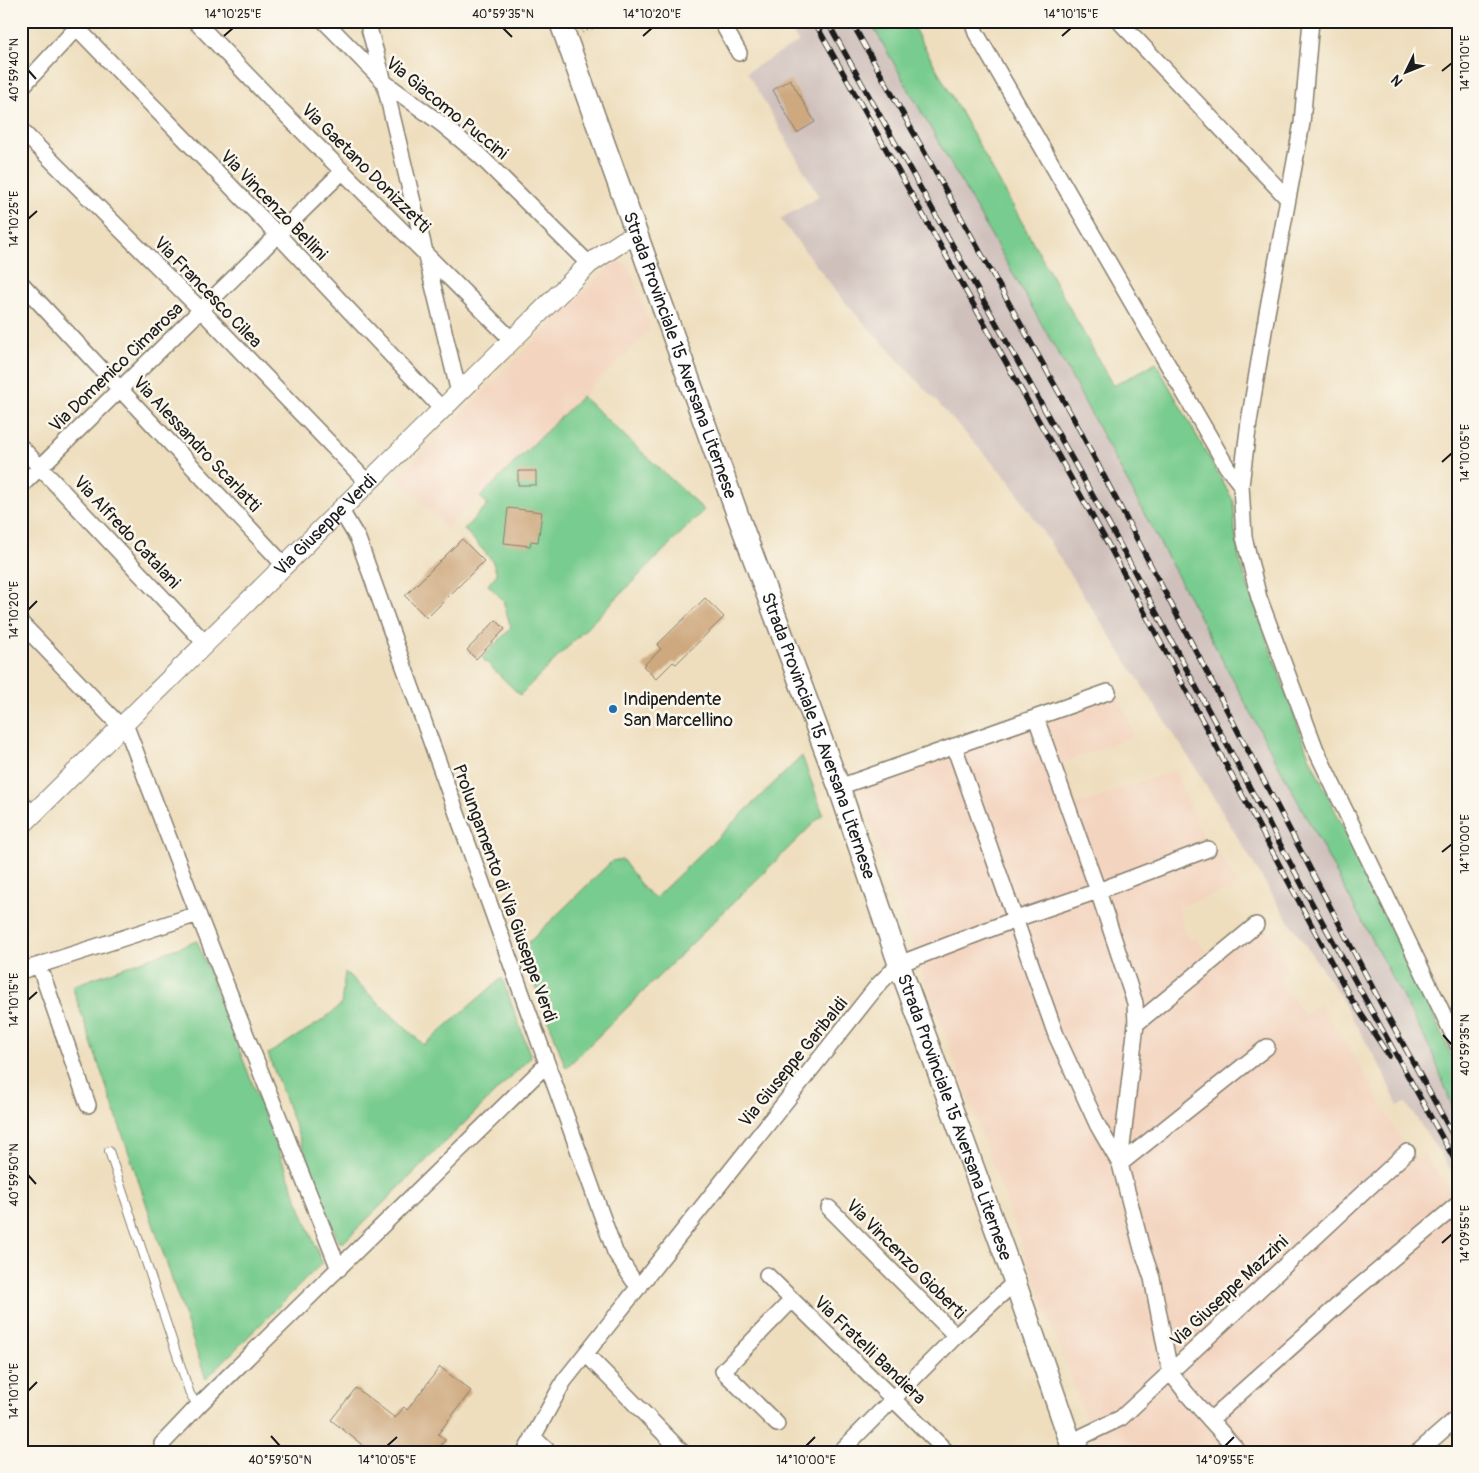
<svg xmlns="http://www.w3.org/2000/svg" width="1479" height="1473" viewBox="0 0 1479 1473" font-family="Pangolin,sans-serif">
	<rect width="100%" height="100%" fill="#fbf7ec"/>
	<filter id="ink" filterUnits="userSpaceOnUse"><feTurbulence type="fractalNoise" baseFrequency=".02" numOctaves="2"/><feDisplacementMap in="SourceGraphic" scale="10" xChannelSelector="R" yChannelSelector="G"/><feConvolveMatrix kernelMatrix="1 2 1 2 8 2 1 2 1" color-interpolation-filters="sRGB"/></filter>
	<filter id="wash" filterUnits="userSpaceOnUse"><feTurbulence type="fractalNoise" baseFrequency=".0096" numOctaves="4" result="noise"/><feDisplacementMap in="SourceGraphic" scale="20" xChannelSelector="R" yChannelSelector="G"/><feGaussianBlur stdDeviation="1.12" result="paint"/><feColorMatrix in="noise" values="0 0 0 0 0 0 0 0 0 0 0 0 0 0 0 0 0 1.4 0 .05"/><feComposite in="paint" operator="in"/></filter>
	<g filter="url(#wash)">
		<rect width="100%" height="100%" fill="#eedebe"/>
		<path fill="#f3d4bf" d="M 617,262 L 625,264 L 630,269 L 651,329 L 480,497 L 447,528 L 397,478 L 596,279 L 611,265 Z
			M 1117,693 L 1134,735 L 1063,763 L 1077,805 L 1174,770 L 1206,844 L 1213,843 L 1238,886 L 1178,907 L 1188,941 L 1195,938 L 1209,955 L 1258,915 L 1288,969 L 1278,980 L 1305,1015 L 1319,1004 L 1346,1043 L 1403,1142 L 1418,1160 L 1424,1155 L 1458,1201 L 1458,1214 L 1456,1218 L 1458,1221 L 1458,1412 L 1413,1452 L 1098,1452 L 921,969 L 860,788 Z"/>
		<path fill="#cfc0bb" d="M 786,21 L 870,21 L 1067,369 L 1433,1054 L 1458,1123 L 1458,1180 L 1406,1103 L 1398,1106 L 1381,1068 L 1335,988 L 1284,914 L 1195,767 L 1011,483 L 843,300 L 780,219 L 819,197 L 747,72 L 798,42 Z"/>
		<path fill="#79cc8f" stroke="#4a7456" d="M 870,21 L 910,21 L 1113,386 L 1156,363 L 1234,502 L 1235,530 L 1239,558 L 1251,595 L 1308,754 L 1443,1036 L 1458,1071 L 1458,1123 L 1433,1054 L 1067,369 Z
			M 582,396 L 704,510 L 520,695 L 482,658 L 511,628 L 503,600 L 488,585 L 497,574 L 492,560 L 464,529 L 488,504 L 480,497 Z
			M 802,756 L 823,814 L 566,1068 L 522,949 L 612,861 L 622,859 L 644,889 L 655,898 Z
			M 197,941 L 322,1263 L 206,1379 L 72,986 Z
			M 345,972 L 424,1045 L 502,978 L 531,1057 L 343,1243 L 338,1241 L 268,1054 L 320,1022 L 341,1005 Z"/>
		<g id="blocks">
			<path fill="#cea87e" d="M 790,79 L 815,122 L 797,133 L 773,90 Z
				M 518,471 L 536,471 L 536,485 L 518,485 Z
				M 508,508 L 542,512 L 538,542 L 531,541 L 530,546 L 504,543 Z
				M 462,539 L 484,561 L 427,618 L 405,596 Z
				M 705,598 L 724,617 L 676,664 L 673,662 L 656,679 L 643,666 L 661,649 L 657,645 Z
				M 496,620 L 505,629 L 476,659 L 467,650 Z
				M 440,1367 L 471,1391 L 438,1434 L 445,1440 L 436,1452 L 371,1452 L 331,1420 L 356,1388 L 395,1418 L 404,1407 L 407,1410 Z"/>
		</g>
	</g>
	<g filter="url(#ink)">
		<use href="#blocks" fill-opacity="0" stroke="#857d6d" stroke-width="1"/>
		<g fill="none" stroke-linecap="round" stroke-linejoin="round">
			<g stroke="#857d6d" stroke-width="10">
				<path id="service" d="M 109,1151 L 190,1394 L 198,1406"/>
			</g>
			<g stroke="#857d6d" stroke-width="18">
				<path id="minor" d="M 195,21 L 278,107 L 512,340
					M 324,21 L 384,82 L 443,125 L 479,155 L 589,264
					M 367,21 L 384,82 L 459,393
					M 721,21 L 739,53
					M 975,21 L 973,24 L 976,33 L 1227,467 L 1241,485
					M 1119,21 L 1288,199
					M 1311,21 L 1302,123 L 1267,313 L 1249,422 L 1241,485 L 1244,537 L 1259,598 L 1316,750 L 1458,1045
					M 77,28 L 278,235 L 442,409
					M 21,88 L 82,22
					M 21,130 L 201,310 L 368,483
					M 21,283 L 284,565
					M 21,447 L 205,643
					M 21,486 L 343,171
					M 340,509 L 358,539 L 615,1252 L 633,1280 L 640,1286
					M 21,623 L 121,727
					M 1036,718 L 1098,891 L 1135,1003 L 1136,1024 L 1120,1164 L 1142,1249 L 1152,1278 L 1170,1372 L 1187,1394 L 1239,1452
					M 125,724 L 198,914 L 339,1269
					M 954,746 L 1056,1035 L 1098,1126 L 1120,1164 L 1267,1047
					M 839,787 L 1108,692
					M 21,802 L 33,815
					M 39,965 L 88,1105
					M 21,971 L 198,914
					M 1136,1024 L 1256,925
					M 829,1208 L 956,1336
					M 767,1275 L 947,1452
					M 586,1354 L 682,1452
					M 1210,1420 L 1356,1289 L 1458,1204
					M 777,1424 L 723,1371 L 792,1300
					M 533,1437 L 549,1452
					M 162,1444 L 198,1406 L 547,1064
					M 525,1452 L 564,1381 L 878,985 L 899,964 L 1016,919 L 1098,891 L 1208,849
					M 840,1452 L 956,1336 L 1015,1282
					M 1074,1452 L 1083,1436 L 1121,1418 L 1407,1152
					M 1418,1452 L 1458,1417"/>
			</g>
			<g stroke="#857d6d" stroke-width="21">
				<g id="tertiary">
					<path id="s1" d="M 21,826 L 589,264 L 623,241 L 638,235"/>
				</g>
			</g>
			<g stroke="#857d6d" stroke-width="24">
				<g id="secondary">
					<path id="s2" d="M 560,21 L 738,516 L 839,787 L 899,964 L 1015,1282 L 1074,1452"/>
				</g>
			</g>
			<path stroke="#857d6d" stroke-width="3" stroke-dasharray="1 4" stroke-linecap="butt" d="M 582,32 L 609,21"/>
			<use href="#service" stroke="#fff" stroke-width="8"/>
			<use href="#minor" stroke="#fff" stroke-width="15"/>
			<use href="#tertiary" stroke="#fff" stroke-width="19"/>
			<use href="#secondary" stroke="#fff" stroke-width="21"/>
			<g stroke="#1c1c1c" stroke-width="5.5">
				<path id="rail" d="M 814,21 L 1108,544 L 1350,997 L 1389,1056
					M 827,21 L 1117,539 L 1303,887 L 1458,1166
					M 851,21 L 1076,423 L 1386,1013 L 1458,1144"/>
			</g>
			<use href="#rail" stroke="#fbf7ec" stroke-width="4" stroke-dasharray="11" stroke-linecap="butt"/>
		</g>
	</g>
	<path fill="none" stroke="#1c1c1c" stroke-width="2" d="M 503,28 L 512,37M 224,36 L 233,28M 643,36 L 652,28M 1062,36 L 1071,28M 28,70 L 36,79M 1442,71 L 1452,63M 28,219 L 37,211M 1442,462 L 1452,453M 28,610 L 37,601M 1442,852 L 1452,844M 28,1000 L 37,992M 1443,1035 L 1452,1045M 28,1175 L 36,1184M 1442,1243 L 1452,1234M 28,1391 L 37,1382M 271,1436 L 280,1446M 387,1446 L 397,1437M 806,1446 L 815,1437M 1225,1446 L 1234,1437"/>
	<circle fill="#1f6fb2" stroke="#fbf7ec" stroke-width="2" cx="613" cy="709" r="5"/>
	<g text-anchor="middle" stroke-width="5" stroke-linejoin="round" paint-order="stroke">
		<g font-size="18" fill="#1c1c1c" stroke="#fbf7ec">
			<text transform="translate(447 108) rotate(39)" y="6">Via Giacomo Puccini</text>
			<text transform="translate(366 168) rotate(45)" y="6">Via Gaetano Donizzetti</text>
			<text transform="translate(274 205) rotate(46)" y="6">Via Vincenzo Bellini</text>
			<text transform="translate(208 292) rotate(46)" y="6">Via Francesco Cilea</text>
			<text dy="6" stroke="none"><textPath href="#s2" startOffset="355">Strada Provinciale 15 Aversana Liternese</textPath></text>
			<text transform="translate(116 367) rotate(-44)" y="6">Via Domenico Cimarosa</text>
			<text transform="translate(197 444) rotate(47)" y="6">Via Alessandro Scarlatti</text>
			<text dy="6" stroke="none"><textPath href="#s1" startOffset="428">Via Giuseppe Verdi</textPath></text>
			<text transform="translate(127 532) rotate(47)" y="6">Via Alfredo Catalani</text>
			<text dy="6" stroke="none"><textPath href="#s2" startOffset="760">Strada Provinciale 15 Aversana Liternese</textPath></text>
			<text transform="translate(505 893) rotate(70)" y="6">Prolungamento di Via Giuseppe Verdi</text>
			<text transform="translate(793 1062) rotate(-51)" y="6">Via Giuseppe Garibaldi</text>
			<text dy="6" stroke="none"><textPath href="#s2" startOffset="1165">Strada Provinciale 15 Aversana Liternese</textPath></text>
			<text transform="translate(906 1259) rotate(45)" y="6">Via Vincenzo Gioberti</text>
			<text transform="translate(1229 1291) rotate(-43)" y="6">Via Giuseppe Mazzini</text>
			<text transform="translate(870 1350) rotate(44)" y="6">Via Fratelli Bandiera</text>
		</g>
		<g font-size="18" fill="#1c1c1c" stroke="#fbf7ec" text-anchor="start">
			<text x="623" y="705">Indipendente<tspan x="623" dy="21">San Marcellino</tspan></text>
		</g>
	</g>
	<rect width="1479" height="1473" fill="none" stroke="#fbf7ec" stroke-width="55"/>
	<g transform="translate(1406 72) rotate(227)" stroke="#fbf7ec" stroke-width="4" paint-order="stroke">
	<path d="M0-4L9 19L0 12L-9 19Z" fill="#1c1c1c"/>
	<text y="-8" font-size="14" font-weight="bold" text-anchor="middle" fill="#1c1c1c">N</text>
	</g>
	<rect x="28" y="28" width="1424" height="1418" fill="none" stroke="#1c1c1c" stroke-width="2"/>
	<g font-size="12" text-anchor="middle" fill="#1c1c1c">
		<text x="233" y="18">14°10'25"E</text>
		<text x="503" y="18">40°59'35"N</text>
		<text x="652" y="18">14°10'20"E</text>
		<text x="1071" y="18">14°10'15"E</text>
		<text transform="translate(1465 63) rotate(-90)" y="4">14°10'10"E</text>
		<text transform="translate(14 70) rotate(-90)" y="4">40°59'40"N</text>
		<text transform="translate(14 219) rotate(-90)" y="4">14°10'25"E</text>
		<text transform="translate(1465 453) rotate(-90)" y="4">14°10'05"E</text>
		<text transform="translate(14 610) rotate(-90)" y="4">14°10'20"E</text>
		<text transform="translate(1465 844) rotate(-90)" y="4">14°10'00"E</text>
		<text transform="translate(14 1000) rotate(-90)" y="4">14°10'15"E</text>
		<text transform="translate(1465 1045) rotate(-90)" y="4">40°59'35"N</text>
		<text transform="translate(14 1175) rotate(-90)" y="4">40°59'50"N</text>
		<text transform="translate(1465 1234) rotate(-90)" y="4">14°09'55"E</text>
		<text transform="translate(14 1391) rotate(-90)" y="4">14°10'10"E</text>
		<text x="280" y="1464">40°59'50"N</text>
		<text x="387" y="1464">14°10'05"E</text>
		<text x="806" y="1464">14°10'00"E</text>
		<text x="1225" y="1464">14°09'55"E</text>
	</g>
</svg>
